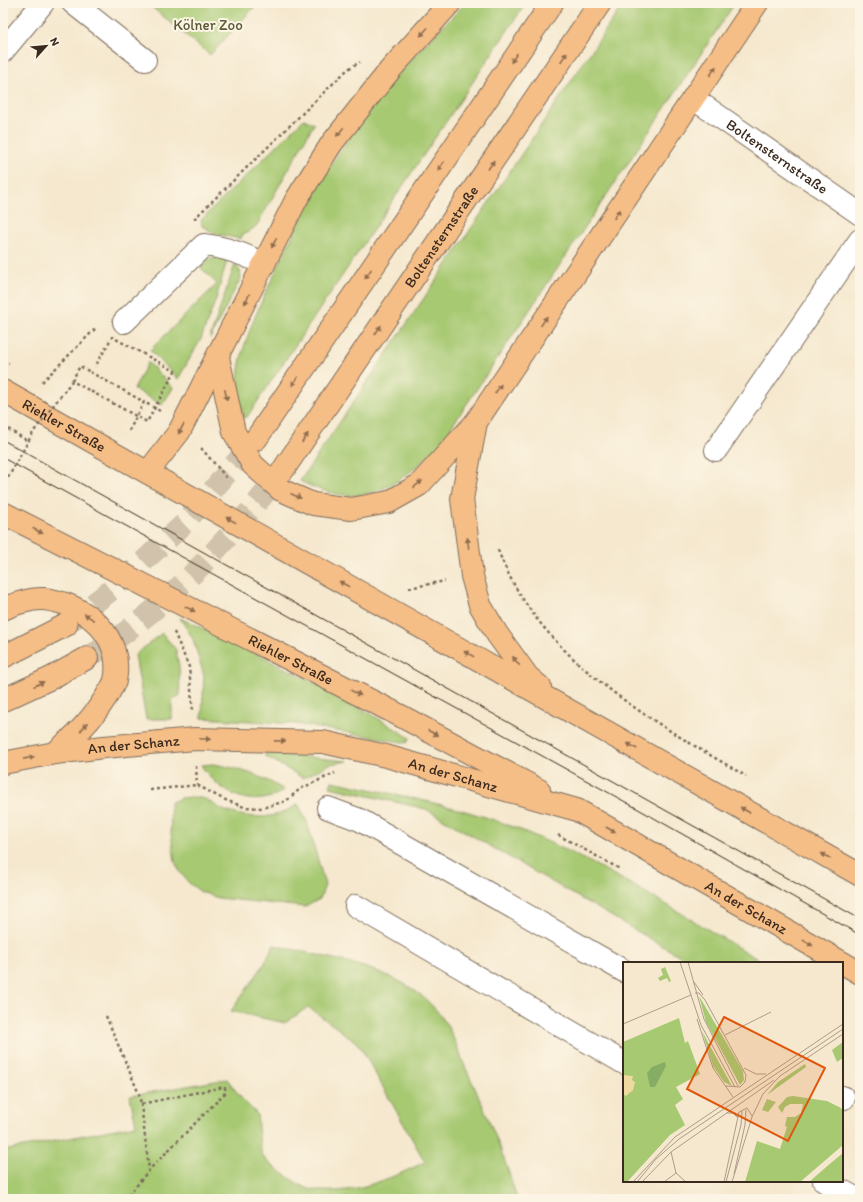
<svg xmlns="http://www.w3.org/2000/svg" width="863" height="1202" viewBox="0 0 863 1202" font-family="Itim,sans-serif">
	<rect width="100%" height="100%" fill="#fcf5e5"/>
	<filter id="ink" filterUnits="userSpaceOnUse"><feTurbulence type="fractalNoise" baseFrequency=".025" numOctaves="2"/><feDisplacementMap in="SourceGraphic" scale="8" xChannelSelector="R" yChannelSelector="G"/><feConvolveMatrix kernelMatrix="1 2 1 2 8 2 1 2 1" color-interpolation-filters="sRGB"/></filter>
	<filter id="wash" filterUnits="userSpaceOnUse"><feTurbulence type="fractalNoise" baseFrequency=".012" numOctaves="4" result="noise"/><feDisplacementMap in="SourceGraphic" scale="16" xChannelSelector="R" yChannelSelector="G"/><feGaussianBlur stdDeviation="0.9" result="paint"/><feColorMatrix in="noise" values="0 0 0 0 0 0 0 0 0 0 0 0 0 0 0 0 0 1.4 0 .05"/><feComposite in="paint" operator="in"/></filter>
	<g filter="url(#wash)">
		<rect width="100%" height="100%" fill="#f5e8ce"/>
		<path fill="#a7c972" stroke="#717a48" d="M 144,3 L 258,3 L 210,55 L 153,8 Z
			M 466,3 L 526,3 L 247,417 L 244,418 C 241,406 238,394 238,382 C 238,351 259,307 272,279 C 286,248 301,217 318,187 C 357,118 410,57 466,3 Z
			M 624,3 L 735,3 L 440,444 C 397,489 361,512 300,481 Z
			M 304,119 L 314,124 L 257,225 L 250,231 L 242,235 L 241,239 L 216,234 L 202,226 L 201,220 Z
			M 217,257 L 227,260 L 217,296 L 201,339 L 178,379 L 150,350 L 217,284 L 200,267 L 208,260 Z
			M 235,264 L 240,271 L 241,278 L 210,338 Z
			M 148,362 L 173,388 L 162,405 L 134,389 Z
			M 180,618 C 258,654 337,691 410,738 L 407,743 L 297,724 L 202,718 L 204,676 L 193,639 Z
			M 162,633 L 176,650 L 179,666 L 180,695 L 172,701 L 172,719 L 146,719 L 135,655 Z
			M 265,753 L 348,761 L 330,764 L 303,778 L 265,756 Z
			M 213,764 C 239,768 262,776 284,790 C 253,812 219,793 201,765 Z
			M 332,781 C 390,794 453,804 508,825 C 599,860 681,914 764,963 L 692,963 L 426,809 L 330,787 Z
			M 192,797 C 210,798 209,803 223,810 C 239,816 262,820 278,814 C 285,812 292,808 298,804 L 307,822 L 325,885 L 320,899 L 305,907 L 218,898 L 201,892 L 189,883 L 180,872 L 175,862 L 171,833 L 170,803 L 180,798 Z
			M 274,945 C 318,956 368,963 408,986 C 421,994 434,1006 443,1019 C 453,1034 459,1052 466,1069 C 486,1111 504,1154 517,1199 L 3,1199 L 3,1151 L 136,1125 L 130,1096 L 227,1079 L 242,1099 L 257,1114 C 258,1122 259,1151 263,1156 C 267,1163 277,1169 284,1174 C 291,1179 301,1187 310,1189 C 347,1198 392,1178 425,1162 L 361,1048 L 355,1041 L 308,1007 L 285,1023 L 231,1011 L 263,966 Z"/>
	</g>
	<g filter="url(#ink)">
		<g fill="none" stroke-linecap="round" stroke-linejoin="round">
			<path stroke="#d0c2ab" stroke-width="22" stroke-dasharray="22 11" stroke-linecap="butt" d="M 67,624 L 119,584 L 185,523 L 256,439
				M 87,658 C 166,610 227,542 283,470"/>
			<g stroke="#7c6c5c" stroke-width="24">
				<g id="minor">
					<path d="M 73,3 L 145,60"/>
					<path d="M 3,51 L 43,3"/>
					<path id="s1" d="M 694,99 L 860,214"/>
					<path d="M 124,322 L 204,245 C 226,247 244,254 264,264"/>
					<path d="M 716,450 L 860,240"/>
					<path d="M 328,808 L 360,820 L 624,971"/>
					<path d="M 356,906 L 624,1063"/>
					<path d="M 842,1097 L 844,1098"/>
					<path d="M 824,1181 L 857,1199"/>
				</g>
			</g>
			<g stroke="#7c6c5c" stroke-width="24">
				<g id="major">
					<path d="M 218,357 L 234,432 L 253,465 L 281,490 L 313,504 L 351,509 L 389,502 L 419,485 L 476,422 L 757,3"/>
					<path id="s2" d="M 3,391 L 860,875"/>
					<path d="M 476,422 L 462,499 L 472,576 L 480,605 L 497,634 L 528,677 L 540,687"/>
					<path d="M 256,439 L 552,3"/>
					<path id="s3" d="M 283,470 L 600,3"/>
					<path d="M 148,472 L 179,432 L 296,200 L 332,143 L 390,70 L 450,3"/>
					<path id="s4" d="M 3,513 L 399,715 L 539,790"/>
					<path d="M 3,609 C 14,604 32,598 44,599 C 86,604 124,636 115,681 C 113,686 109,692 106,697 C 91,721 76,735 55,753"/>
					<path d="M 3,657 L 66,625"/>
					<path d="M 3,700 L 51,678 L 87,658"/>
					<path id="s5" d="M 3,763 L 55,753 L 104,747 L 195,739 L 323,742 L 386,756 L 577,810 L 860,973"/>
				</g>
			</g>
			<path stroke="#7c6c5c" stroke-width="2.5" stroke-dasharray="3 3" stroke-linecap="butt" d="M 194,219 L 348,69 L 360,62
				M 3,360 L 9,363
				M 72,381 L 80,366 L 90,372
				M 42,382 L 97,327
				M 112,384 L 144,402
				M 3,426 L 28,441
				M 129,431 L 144,402 L 160,411
				M 201,448 L 227,478
				M 3,472 L 9,475
				M 498,550 C 539,659 650,720 746,776
				M 409,588 L 445,581
				M 174,632 L 189,667 L 193,712
				M 196,766 L 197,785
				M 150,790 L 197,785 L 223,799 L 244,807 L 262,808 L 286,801 L 300,789 L 335,773
				M 558,835 L 620,869
				M 106,1016 L 139,1094 L 141,1104 L 218,1088 L 224,1087 L 226,1090 L 225,1093 L 149,1170 L 126,1199
				M 141,1104 L 149,1170"/>
			<use href="#minor" stroke="#fff" stroke-width="22"/>
			<use href="#major" stroke="#f6be87" stroke-width="22"/>
			<path stroke="#3b2a1e" stroke-width="1" d="M 3,440 L 860,919
				M 3,458 L 640,810 L 860,935"/>
			<path stroke="#7c6c5c" stroke-width="2.5" stroke-dasharray="3 3" stroke-linecap="butt" d="M 90,372 L 112,384
				M 5,483 L 34,431 L 72,381 L 147,422 L 175,371 L 112,337 L 95,367"/>
		</g>
		<defs><path id="oneway-solid" d="M-6-.8H1V-3.2L6.5 0L1 3.2V.8H-6Z"/></defs>
		<g fill="#8f6d4d">
			<use href="#oneway-solid" transform="translate(424 32) rotate(132)"/>
			<use href="#oneway-solid" transform="translate(564 57) rotate(-56)"/>
			<use href="#oneway-solid" transform="translate(514 58) rotate(124)"/>
			<use href="#oneway-solid" transform="translate(713 71) rotate(-57)"/>
			<use href="#oneway-solid" transform="translate(340 132) rotate(129)"/>
			<use href="#oneway-solid" transform="translate(491 165) rotate(-56)"/>
			<use href="#oneway-solid" transform="translate(441 166) rotate(124)"/>
			<use href="#oneway-solid" transform="translate(617 214) rotate(-56)"/>
			<use href="#oneway-solid" transform="translate(274 243) rotate(117)"/>
			<use href="#oneway-solid" transform="translate(368 274) rotate(124)"/>
			<use href="#oneway-solid" transform="translate(247 299) rotate(116)"/>
			<use href="#oneway-solid" transform="translate(544 321) rotate(-56)"/>
			<use href="#oneway-solid" transform="translate(378 330) rotate(-56)"/>
			<use href="#oneway-solid" transform="translate(295 381) rotate(124)"/>
			<use href="#oneway-solid" transform="translate(498 389) rotate(-56)"/>
			<use href="#oneway-solid" transform="translate(226 395) rotate(78)"/>
			<use href="#oneway-solid" transform="translate(181 429) rotate(119)"/>
			<use href="#oneway-solid" transform="translate(305 438) rotate(-56)"/>
			<use href="#oneway-solid" transform="translate(418 484) rotate(-39)"/>
			<use href="#oneway-solid" transform="translate(296 496) rotate(24)"/>
			<use href="#oneway-solid" transform="translate(231 520) rotate(-151)"/>
			<use href="#oneway-solid" transform="translate(38 531) rotate(27)"/>
			<use href="#oneway-solid" transform="translate(468 543) rotate(-97)"/>
			<use href="#oneway-solid" transform="translate(344 584) rotate(-151)"/>
			<use href="#oneway-solid" transform="translate(190 609) rotate(27)"/>
			<use href="#oneway-solid" transform="translate(89 617) rotate(-145)"/>
			<use href="#oneway-solid" transform="translate(469 654) rotate(-151)"/>
			<use href="#oneway-solid" transform="translate(516 661) rotate(-127)"/>
			<use href="#oneway-solid" transform="translate(39 684) rotate(-24)"/>
			<use href="#oneway-solid" transform="translate(356 693) rotate(27)"/>
			<use href="#oneway-solid" transform="translate(84 727) rotate(-50)"/>
			<use href="#oneway-solid" transform="translate(433 733) rotate(28)"/>
			<use href="#oneway-solid" transform="translate(205 739) rotate(2)"/>
			<use href="#oneway-solid" transform="translate(280 741) rotate(1)"/>
			<use href="#oneway-solid" transform="translate(632 746) rotate(-150)"/>
			<use href="#oneway-solid" transform="translate(29 758) rotate(-11)"/>
			<use href="#oneway-solid" transform="translate(745 810) rotate(-150)"/>
			<use href="#oneway-solid" transform="translate(611 830) rotate(30)"/>
			<use href="#oneway-solid" transform="translate(826 856) rotate(-150)"/>
			<use href="#oneway-solid" transform="translate(808 943) rotate(30)"/>
		</g>
	</g>
	<g text-anchor="middle" stroke-width="4" stroke-linejoin="round" paint-order="stroke">
		<g font-size="15" fill="#5b5a37" stroke="#fcf5e5">
			<text x="208" y="30">Kölner Zoo</text>
		</g>
		<g font-size="15" fill="#3b2a1e" stroke="#fcf5e5">
			<text dy="5" stroke="none"><textPath href="#s1" startOffset="101">Boltensternstraße</textPath></text>
			<text dy="5" stroke="none"><textPath href="#s3" startOffset="282">Boltensternstraße</textPath></text>
			<text dy="5" stroke="none"><textPath href="#s2" startOffset="70">Riehler Straße</textPath></text>
			<text dy="5" stroke="none"><textPath href="#s4" startOffset="323">Riehler Straße</textPath></text>
			<text dy="5" stroke="none"><textPath href="#s5" startOffset="132">An der Schanz</textPath></text>
			<text dy="5" stroke="none"><textPath href="#s5" startOffset="456">An der Schanz</textPath></text>
			<text dy="5" stroke="none"><textPath href="#s5" startOffset="780">An der Schanz</textPath></text>
		</g>
	</g>
	<g transform="translate(623 962)">
		<rect width="220" height="220" fill="#f5e8ce"/>
		<path d="M 42,5 L 48,19 L 46,20 L 44,16 L 37,19 L 35,16 L 40,13 L 38,7 ZM 76,34 L 120,109 L 121,118 L 117,123 L 83,60 ZM 56,56 L 62,81 L 65,79 L 77,112 L 53,125 L 60,137 L 52,143 L 62,163 L 47,173 L 4,220 L 0,220 L 0,80 ZM 79,69 L 87,84 L 109,124 L 101,120 L 90,104 ZM 220,80 L 220,96 L 214,100 L 209,88 ZM 182,102 L 183,105 L 144,133 L 155,120 ZM 170,134 L 204,139 L 218,146 L 220,149 L 220,183 L 177,220 L 122,220 L 134,179 L 157,187 L 164,165 L 162,164 L 164,155 L 172,155 L 178,151 L 180,142 L 167,142 L 162,145 L 159,151 L 155,145 L 164,135 ZM 144,137 L 153,140 L 145,150 L 139,148 ZM 220,191 L 220,220 L 186,220 L 209,200 Z" fill="#a7c972"/>
		<path d="M 42,100 L 43,104 L 32,125 L 27,125 L 24,111 L 29,105 Z" fill="#85ad64"/>
		<path d="M 0,113 L 10,114 L 9,118 L 12,120 L 10,128 L 3,134 L 0,132 Z" fill="#eeda9e"/>
		<path fill="none" stroke="#ab9c88" stroke-width="1" d="M 57,0 L 78,63 L 112,125M 65,0 L 81,57 L 115,124M 71,20 L 80,33M 72,31 L 76,31 L 82,38 L 123,113 L 122,120 L 117,125 L 103,124M 74,57 L 90,106 L 110,135M 0,62 L 68,33M 102,73 L 148,50M 121,106 L 133,112 L 143,112M 104,151 L 110,151 L 115,156M 48,190 L 53,211 L 63,220M 111,212 L 122,163 L 123,148M 10,220 L 52,175 L 220,62M 14,220 L 33,197 L 56,177 L 220,67M 19,220 L 48,190 L 151,118M 41,220 L 53,211M 101,220 L 116,150 L 124,146 L 129,154M 103,220 L 118,163 L 119,149M 109,220 L 129,155 L 140,132 L 157,114 L 220,72"/>
		<path fill="#df570d" fill-opacity="0.15" stroke="#df570d" stroke-width="2" d="M 101,55 L 202,106 L 165,179 L 64,127 Z"/>
		<rect width="220" height="220" fill="none" stroke="#3b2a1e" stroke-width="2"/>
	</g>
	<rect width="863" height="1202" fill="none" stroke="#fcf5e5" stroke-width="16"/>
	<g transform="translate(46 46) rotate(63)" stroke="#fcf5e5" stroke-width="3" paint-order="stroke">
	<path d="M0-3L7 15L0 10L-7 15Z" fill="#3b2a1e"/>
	<text y="-6" font-size="11" font-weight="bold" text-anchor="middle" fill="#3b2a1e">N</text>
	</g>
</svg>
